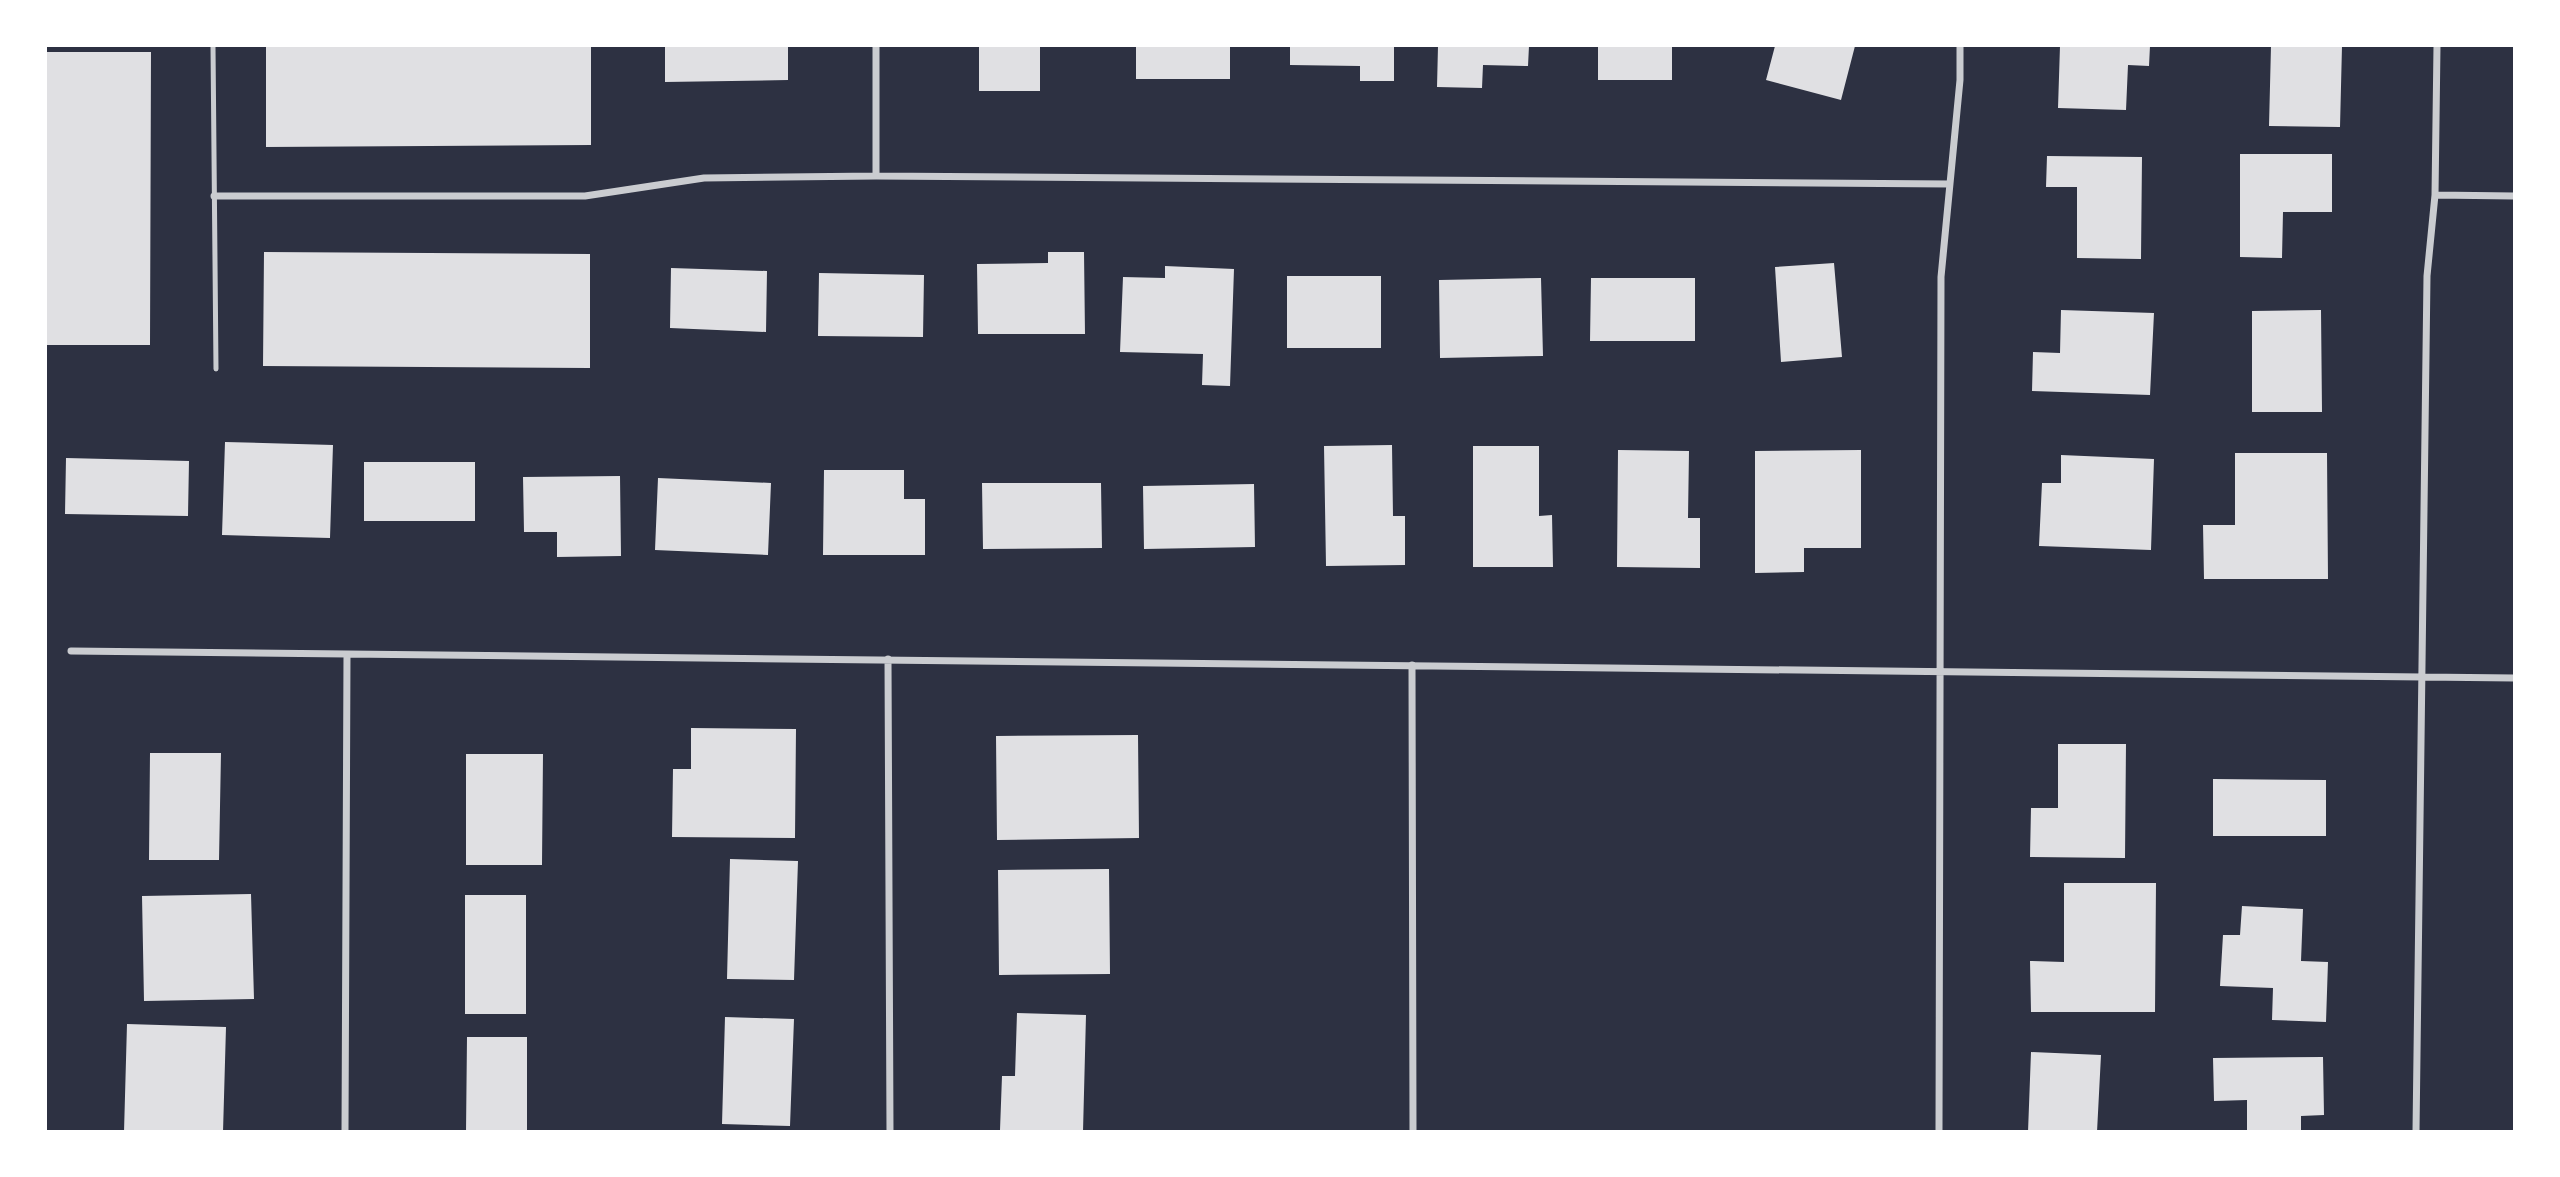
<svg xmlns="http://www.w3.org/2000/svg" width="2560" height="1177" viewBox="0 0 2560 1177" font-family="Inter,sans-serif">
	<rect width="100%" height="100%" fill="#2d3142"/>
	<path fill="#e0e0e3" d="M 266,46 L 591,46 L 591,145 L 266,147 Z
		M 665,46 L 788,46 L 788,80 L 665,82 Z
		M 979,46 L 1040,46 L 1040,91 L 979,91 Z
		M 1136,46 L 1230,46 L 1230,79 L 1136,79 Z
		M 1290,46 L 1394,46 L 1394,81 L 1360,81 L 1360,66 L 1290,65 Z
		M 1438,46 L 1529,46 L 1528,66 L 1483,65 L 1482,88 L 1437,87 Z
		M 1598,46 L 1672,46 L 1672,80 L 1598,80 Z
		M 1775,46 L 1855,46 L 1841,100 L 1766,80 Z
		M 2060,46 L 2150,46 L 2149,66 L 2128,65 L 2126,110 L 2058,108 Z
		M 2271,46 L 2342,46 L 2340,127 L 2269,126 Z
		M 46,52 L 151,52 L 150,345 L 46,345 Z
		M 2240,154 L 2332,154 L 2332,212 L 2283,212 L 2282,258 L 2240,257 Z
		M 2047,156 L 2142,157 L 2141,259 L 2077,258 L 2077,187 L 2046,187 Z
		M 264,252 L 590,254 L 590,368 L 263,366 Z
		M 1048,252 L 1084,252 L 1085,334 L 978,334 L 977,264 L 1048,263 Z
		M 1834,263 L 1842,357 L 1781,362 L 1775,267 Z
		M 1165,266 L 1234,269 L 1230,386 L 1202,385 L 1203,354 L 1120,352 L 1123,277 L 1165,278 Z
		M 671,268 L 767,271 L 766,332 L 670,328 Z
		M 819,273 L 924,275 L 923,337 L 818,336 Z
		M 1287,276 L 1381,276 L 1381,348 L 1287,348 Z
		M 1541,278 L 1543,356 L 1440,358 L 1439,280 Z
		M 1591,278 L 1695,278 L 1695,341 L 1590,341 Z
		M 2061,310 L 2154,313 L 2150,395 L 2032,391 L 2033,352 L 2060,353 Z
		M 2321,310 L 2322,412 L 2252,412 L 2252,311 Z
		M 225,442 L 333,445 L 330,538 L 222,535 Z
		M 1392,445 L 1393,516 L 1405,516 L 1405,565 L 1326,566 L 1324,446 Z
		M 1473,446 L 1539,446 L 1539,516 L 1552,515 L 1553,567 L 1473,567 Z
		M 1618,450 L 1689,451 L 1688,518 L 1700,518 L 1700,568 L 1617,567 Z
		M 1861,450 L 1861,548 L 1804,548 L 1804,572 L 1755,573 L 1755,451 Z
		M 2235,453 L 2327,453 L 2328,579 L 2204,579 L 2203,525 L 2235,525 Z
		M 2061,455 L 2154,459 L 2151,550 L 2039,546 L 2042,483 L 2061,483 Z
		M 66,458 L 189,461 L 188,516 L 65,514 Z
		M 364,462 L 475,462 L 475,521 L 364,521 Z
		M 824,470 L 904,470 L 904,499 L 925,499 L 925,555 L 823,555 Z
		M 620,476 L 621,556 L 557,557 L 557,532 L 524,532 L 523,477 Z
		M 658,478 L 771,483 L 768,555 L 655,550 Z
		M 982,483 L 1101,483 L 1102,548 L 983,549 Z
		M 1254,484 L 1255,547 L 1144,549 L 1143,486 Z
		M 691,728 L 796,729 L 795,838 L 672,837 L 673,769 L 691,769 Z
		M 1138,735 L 1139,838 L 997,840 L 996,736 Z
		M 2058,744 L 2126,744 L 2125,858 L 2030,857 L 2031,808 L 2058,808 Z
		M 150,753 L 221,753 L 219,860 L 149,860 Z
		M 466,754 L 543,754 L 542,865 L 466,865 Z
		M 2213,779 L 2326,780 L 2326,836 L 2213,836 Z
		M 730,859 L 798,861 L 794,980 L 727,979 Z
		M 1109,869 L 1110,974 L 999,975 L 998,870 Z
		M 2064,883 L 2156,883 L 2155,1012 L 2031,1012 L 2030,961 L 2064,962 Z
		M 251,894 L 254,999 L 144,1001 L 142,896 Z
		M 465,895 L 526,895 L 526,1014 L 465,1014 Z
		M 2242,906 L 2303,909 L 2301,961 L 2328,962 L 2326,1022 L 2272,1020 L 2273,988 L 2220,986 L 2223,935 L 2240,935 Z
		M 1017,1013 L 1086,1015 L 1083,1132 L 1000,1130 L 1002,1076 L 1015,1076 Z
		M 725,1017 L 794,1019 L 790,1126 L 722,1124 Z
		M 127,1024 L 226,1027 L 223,1132 L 124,1132 Z
		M 467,1037 L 527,1037 L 527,1132 L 466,1132 Z
		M 2031,1052 L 2101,1055 L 2097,1132 L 2028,1132 Z
		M 2323,1057 L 2324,1115 L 2301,1116 L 2301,1132 L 2247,1132 L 2247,1100 L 2214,1101 L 2213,1058 Z"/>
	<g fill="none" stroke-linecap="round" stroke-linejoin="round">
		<path stroke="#caccd0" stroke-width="5" d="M 213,46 L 216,369"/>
		<path stroke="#caccd0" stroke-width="7" d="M 876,46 L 876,176
			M 2435,195 L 2514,196
			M 214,196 L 585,196 L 704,178 L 876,176 L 1950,184
			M 71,651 L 2514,678
			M 888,659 L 890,1132
			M 1412,665 L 1413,1132
			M 345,1132 L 347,654
			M 1939,1132 L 1941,277 L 1960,80 L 1960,46
			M 2416,1132 L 2427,276 L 2435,195 L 2437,46"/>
	</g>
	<rect width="2560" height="1177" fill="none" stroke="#ffffff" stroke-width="94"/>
</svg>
